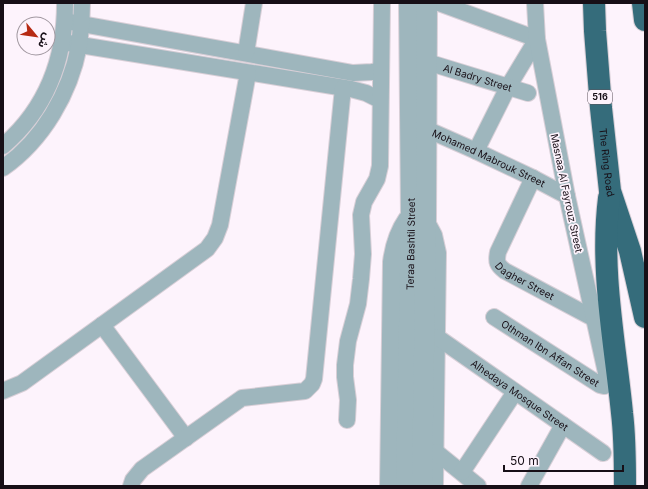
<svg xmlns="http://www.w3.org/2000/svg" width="648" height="489" viewBox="0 0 648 489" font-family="Inter,'Noto Sans Arabic',sans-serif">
	<rect width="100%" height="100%" fill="#fdf3fc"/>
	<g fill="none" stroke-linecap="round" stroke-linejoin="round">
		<g stroke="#d8cfd7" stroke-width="18">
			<g id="minor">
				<path d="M 439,3 L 537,39 L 508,87 L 476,151"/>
				<path d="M 65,21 L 353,73 L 372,72 L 381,70"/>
				<path d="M 62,42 L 351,89 L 366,93 L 380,100"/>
				<path d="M 246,53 L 254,3"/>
				<path id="s1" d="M 427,62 L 528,93"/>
				<path id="s2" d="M 417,125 L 476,151 L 533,178 L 567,196"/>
				<path d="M 3,146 C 46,109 65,59 65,3"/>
				<path d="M 3,168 C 43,140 70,93 79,46 C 81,32 82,17 82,3"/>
				<path id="s3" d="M 533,178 L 498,252 C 496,262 497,265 505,271 L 593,318"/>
				<path d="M 427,222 L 434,235 L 438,253 L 435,486"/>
				<path id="s4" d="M 494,317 L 600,385 L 604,386 L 606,383 L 607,377 L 567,196 L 537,39 L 535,3"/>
				<path d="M 102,325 L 186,438"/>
				<path id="s5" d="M 437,337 L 603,453"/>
				<path d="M 3,391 L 22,383 L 207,249 L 215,238 L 220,225 L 248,73"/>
				<path d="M 347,420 L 348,400 L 345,377 L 345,365 L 348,341 L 358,304 L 361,279 L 363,254 L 361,215 L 364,202 L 377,179 L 380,166 L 382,3"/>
				<path d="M 436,452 L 478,486"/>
				<path d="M 462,472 L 515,392"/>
				<path d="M 131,486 L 133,480 L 142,469 L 242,398 L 305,391 L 312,384 L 314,379 L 343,88"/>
				<path d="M 529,486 L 563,425"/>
			</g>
		</g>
		<g stroke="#d8cfd7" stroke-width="22">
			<g id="tertiary">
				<path d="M 390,486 L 393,262 C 395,246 399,233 408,220"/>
				<path id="s6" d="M 406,486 L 411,217 L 409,3"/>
				<path d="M 422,486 L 426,219 L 427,3"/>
			</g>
		</g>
		<g stroke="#d8cfd7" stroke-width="24">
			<g id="motorway">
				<path id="s7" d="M 594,3 L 595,31 L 601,108 L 610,191 L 630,251 L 645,317"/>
				<path d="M 643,3 L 645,20"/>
				<path d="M 609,198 C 600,270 615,342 622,413 C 625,437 625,462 625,486"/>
			</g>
		</g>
		<use href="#minor" stroke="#9eb6bd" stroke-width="16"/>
		<use href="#tertiary" stroke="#9eb6bd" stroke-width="20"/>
		<use href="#motorway" stroke="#356c7b" stroke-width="22"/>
	</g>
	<g text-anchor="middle" stroke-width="3.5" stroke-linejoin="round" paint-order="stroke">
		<rect fill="#fdf3fc" stroke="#5c535c" stroke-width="1" x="588" y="90" width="24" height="14" rx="3"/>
		<g font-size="9" font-weight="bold" fill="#170f17">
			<text x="600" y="100">516</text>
		</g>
		<g font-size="10" fill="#170f17" stroke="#fdf3fc">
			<text dy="4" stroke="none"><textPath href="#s1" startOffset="53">Al Badry Street</textPath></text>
			<text dy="4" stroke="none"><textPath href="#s2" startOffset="79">Mohamed Mabrouk Street</textPath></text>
			<text dy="4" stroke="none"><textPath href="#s7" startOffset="160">The Ring Road</textPath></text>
			<text transform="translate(567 193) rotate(78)" y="4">Masnaa Al Fayrouz Street</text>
			<text dy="4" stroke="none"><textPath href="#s6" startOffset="242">Teraa Bashtil Street</textPath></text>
			<text dy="4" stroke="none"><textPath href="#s3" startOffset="126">Dagher Street</textPath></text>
			<text dy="4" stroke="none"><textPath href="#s4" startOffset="67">Othman Ibn Affan Street</textPath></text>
			<text dy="4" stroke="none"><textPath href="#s5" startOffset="101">Alhedaya Mosque Street</textPath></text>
		</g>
	</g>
	<rect width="648" height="489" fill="none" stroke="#170f17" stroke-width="8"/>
	<g transform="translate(36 36) rotate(119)"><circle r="19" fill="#fdf3fc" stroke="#a198a0"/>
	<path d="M0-3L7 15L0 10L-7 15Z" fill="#b62a13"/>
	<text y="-6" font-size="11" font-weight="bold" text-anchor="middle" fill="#170f17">ش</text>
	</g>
	<path d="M504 465v6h119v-6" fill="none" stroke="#170f17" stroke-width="2"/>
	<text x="510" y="465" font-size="12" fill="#170f17" stroke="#fdf3fc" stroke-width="3" paint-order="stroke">50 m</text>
</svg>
